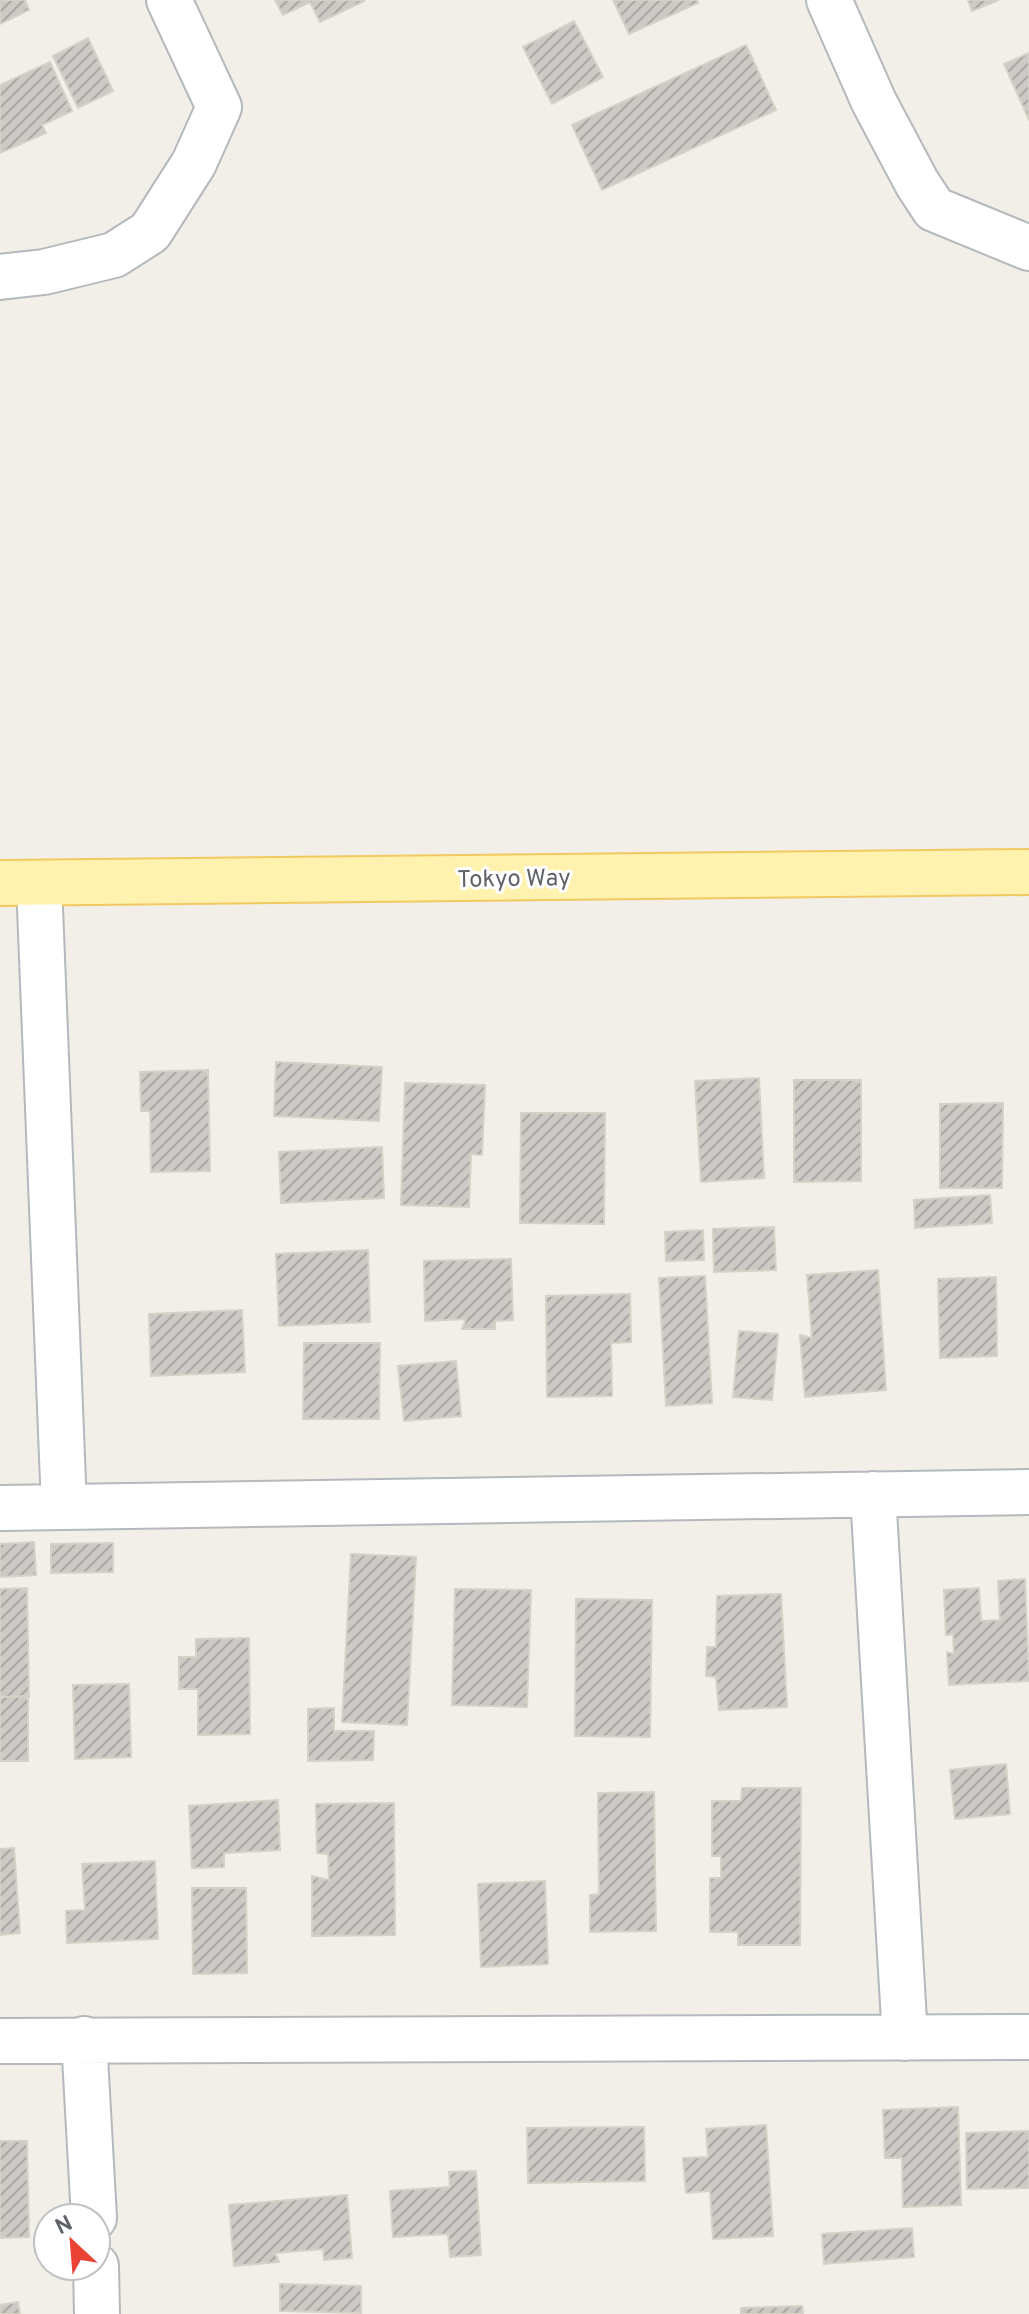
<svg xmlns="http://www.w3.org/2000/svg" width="1029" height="2314" viewBox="0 0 1029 2314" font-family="Overpass,sans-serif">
	<defs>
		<pattern id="building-hatch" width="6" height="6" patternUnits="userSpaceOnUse" patternTransform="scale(2)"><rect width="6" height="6" fill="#cccac5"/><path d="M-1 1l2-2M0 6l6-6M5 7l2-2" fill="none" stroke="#a9a8a4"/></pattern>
	</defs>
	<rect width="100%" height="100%" fill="#f1efe8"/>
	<path fill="url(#building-hatch)" stroke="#d6d1c6" stroke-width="2" d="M 0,0 L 25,0 L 29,10 L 0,24 Z
		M 275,0 L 364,0 L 364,1 L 320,22 L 310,2 L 283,15 Z
		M 613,0 L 697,0 L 698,3 L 629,34 Z
		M 968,0 L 999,0 L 972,11 Z
		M 574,21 L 603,77 L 552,104 L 523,47 Z
		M 88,38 L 113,91 L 78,108 L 53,56 Z
		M 746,45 L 776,110 L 602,190 L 572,125 Z
		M 1029,53 L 1029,120 L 1004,64 Z
		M 50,62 L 72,111 L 42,125 L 46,133 L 0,153 L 0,85 Z
		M 276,1062 L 382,1067 L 379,1121 L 274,1116 Z
		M 208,1070 L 210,1171 L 151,1172 L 150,1111 L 141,1111 L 140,1072 Z
		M 759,1078 L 764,1178 L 701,1182 L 695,1081 Z
		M 794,1080 L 861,1080 L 861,1181 L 794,1182 Z
		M 405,1083 L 485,1085 L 482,1155 L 471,1154 L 469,1207 L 401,1205 Z
		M 1003,1103 L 1002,1188 L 940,1188 L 940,1104 Z
		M 521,1113 L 605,1113 L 604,1224 L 520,1223 Z
		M 382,1147 L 384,1198 L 281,1203 L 279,1152 Z
		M 990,1195 L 992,1223 L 915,1228 L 914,1200 Z
		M 774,1227 L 776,1270 L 714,1272 L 713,1229 Z
		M 703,1230 L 704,1260 L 666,1261 L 665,1232 Z
		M 368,1250 L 370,1322 L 279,1326 L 276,1254 Z
		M 511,1259 L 513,1320 L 495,1321 L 495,1329 L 462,1329 L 466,1319 L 425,1321 L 424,1261 Z
		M 878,1270 L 886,1390 L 805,1397 L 800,1335 L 812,1338 L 807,1275 Z
		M 705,1276 L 712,1403 L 666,1406 L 659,1278 Z
		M 996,1277 L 997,1356 L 940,1358 L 938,1279 Z
		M 630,1294 L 631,1342 L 611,1343 L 612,1396 L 547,1397 L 546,1296 Z
		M 242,1310 L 245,1372 L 151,1376 L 149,1314 Z
		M 739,1331 L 778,1334 L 772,1400 L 733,1397 Z
		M 304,1343 L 380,1343 L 379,1419 L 303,1419 Z
		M 456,1361 L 461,1416 L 404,1421 L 398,1366 Z
		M 34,1542 L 36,1575 L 0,1577 L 0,1544 Z
		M 113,1543 L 113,1572 L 51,1573 L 51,1544 Z
		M 351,1554 L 416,1557 L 407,1725 L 342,1722 Z
		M 1025,1579 L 1029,1681 L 949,1685 L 947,1652 L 954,1654 L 953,1634 L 946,1635 L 944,1590 L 979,1588 L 981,1621 L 1000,1620 L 998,1581 Z
		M 27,1588 L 29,1697 L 0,1697 L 0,1589 Z
		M 455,1589 L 531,1590 L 527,1707 L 452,1705 Z
		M 781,1594 L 787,1707 L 719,1710 L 716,1677 L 706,1676 L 707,1647 L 716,1647 L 717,1596 Z
		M 576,1599 L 652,1600 L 650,1737 L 575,1736 Z
		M 249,1638 L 250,1734 L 198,1735 L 198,1689 L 179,1689 L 179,1657 L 196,1657 L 196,1639 Z
		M 129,1684 L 131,1757 L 75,1759 L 73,1685 Z
		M 28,1696 L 28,1761 L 0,1761 L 0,1697 Z
		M 334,1708 L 334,1731 L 374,1731 L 373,1760 L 308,1761 L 308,1709 Z
		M 1006,1764 L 1010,1814 L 955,1819 L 950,1770 Z
		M 742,1788 L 801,1788 L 800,1945 L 738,1945 L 738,1932 L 710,1932 L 710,1878 L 721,1878 L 721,1856 L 712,1856 L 712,1801 L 741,1801 Z
		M 654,1792 L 656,1931 L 590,1932 L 590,1895 L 599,1894 L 598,1793 Z
		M 278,1800 L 280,1850 L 224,1853 L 224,1867 L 192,1868 L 189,1806 Z
		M 394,1803 L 395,1935 L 312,1936 L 312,1876 L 329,1880 L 328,1854 L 317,1853 L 316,1804 Z
		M 14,1848 L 20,1933 L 0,1935 L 0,1849 Z
		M 155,1861 L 158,1939 L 67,1943 L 66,1911 L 85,1910 L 82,1864 Z
		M 545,1881 L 548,1964 L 481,1967 L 478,1884 Z
		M 192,1888 L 246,1888 L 247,1973 L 193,1974 Z
		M 958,2107 L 961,2205 L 903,2207 L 902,2158 L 885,2158 L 883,2110 Z
		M 766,2125 L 773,2236 L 713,2239 L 710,2191 L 686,2193 L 683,2158 L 708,2157 L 706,2129 Z
		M 644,2127 L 645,2181 L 528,2183 L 527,2128 Z
		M 1029,2131 L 1029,2188 L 967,2189 L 966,2133 Z
		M 0,2141 L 27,2141 L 29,2237 L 0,2238 Z
		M 476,2171 L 481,2255 L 450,2257 L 448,2234 L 393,2237 L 390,2191 L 450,2187 L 449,2172 Z
		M 347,2195 L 352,2258 L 324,2260 L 323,2249 L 275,2253 L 279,2262 L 234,2266 L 229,2205 Z
		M 912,2228 L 914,2257 L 824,2264 L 822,2234 Z
		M 280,2284 L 361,2286 L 361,2313 L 280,2311 Z
		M 18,2302 L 20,2314 L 0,2314 L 0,2305 Z
		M 802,2306 L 803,2314 L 741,2314 L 741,2308 Z"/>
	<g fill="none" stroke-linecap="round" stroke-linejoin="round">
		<g stroke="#b5b8bc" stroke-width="48">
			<path id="minor" d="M 829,0 L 874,102 L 917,183 L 934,209 L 1029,248
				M 0,277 L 44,272 L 114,255 L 150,232 L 194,163 L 219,107 L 169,0
				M 39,883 L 64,1507
				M 873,1494 L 905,2038
				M 0,1508 L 1029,1492
				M 84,2039 L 94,2218
				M 0,2041 L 1029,2037
				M 96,2266 L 97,2314"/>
		</g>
		<g stroke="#f2c960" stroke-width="48">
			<path id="major" d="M 0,883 L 1029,872"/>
		</g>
		<use href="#minor" stroke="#fff" stroke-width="44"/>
		<use href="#major" stroke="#fff2af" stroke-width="44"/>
	</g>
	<g text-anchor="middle" stroke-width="6" stroke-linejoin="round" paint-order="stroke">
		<g font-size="24" fill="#5f6368" stroke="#fff">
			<text transform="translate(514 878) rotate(-1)" y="8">Tokyo Way</text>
		</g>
	</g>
	<g transform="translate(72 2242) rotate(334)"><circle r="38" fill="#ffffff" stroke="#bfc1c3" stroke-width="2"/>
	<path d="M0-6L14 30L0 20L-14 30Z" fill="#ea4335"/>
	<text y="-12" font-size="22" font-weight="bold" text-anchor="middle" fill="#5f6368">N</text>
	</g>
</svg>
